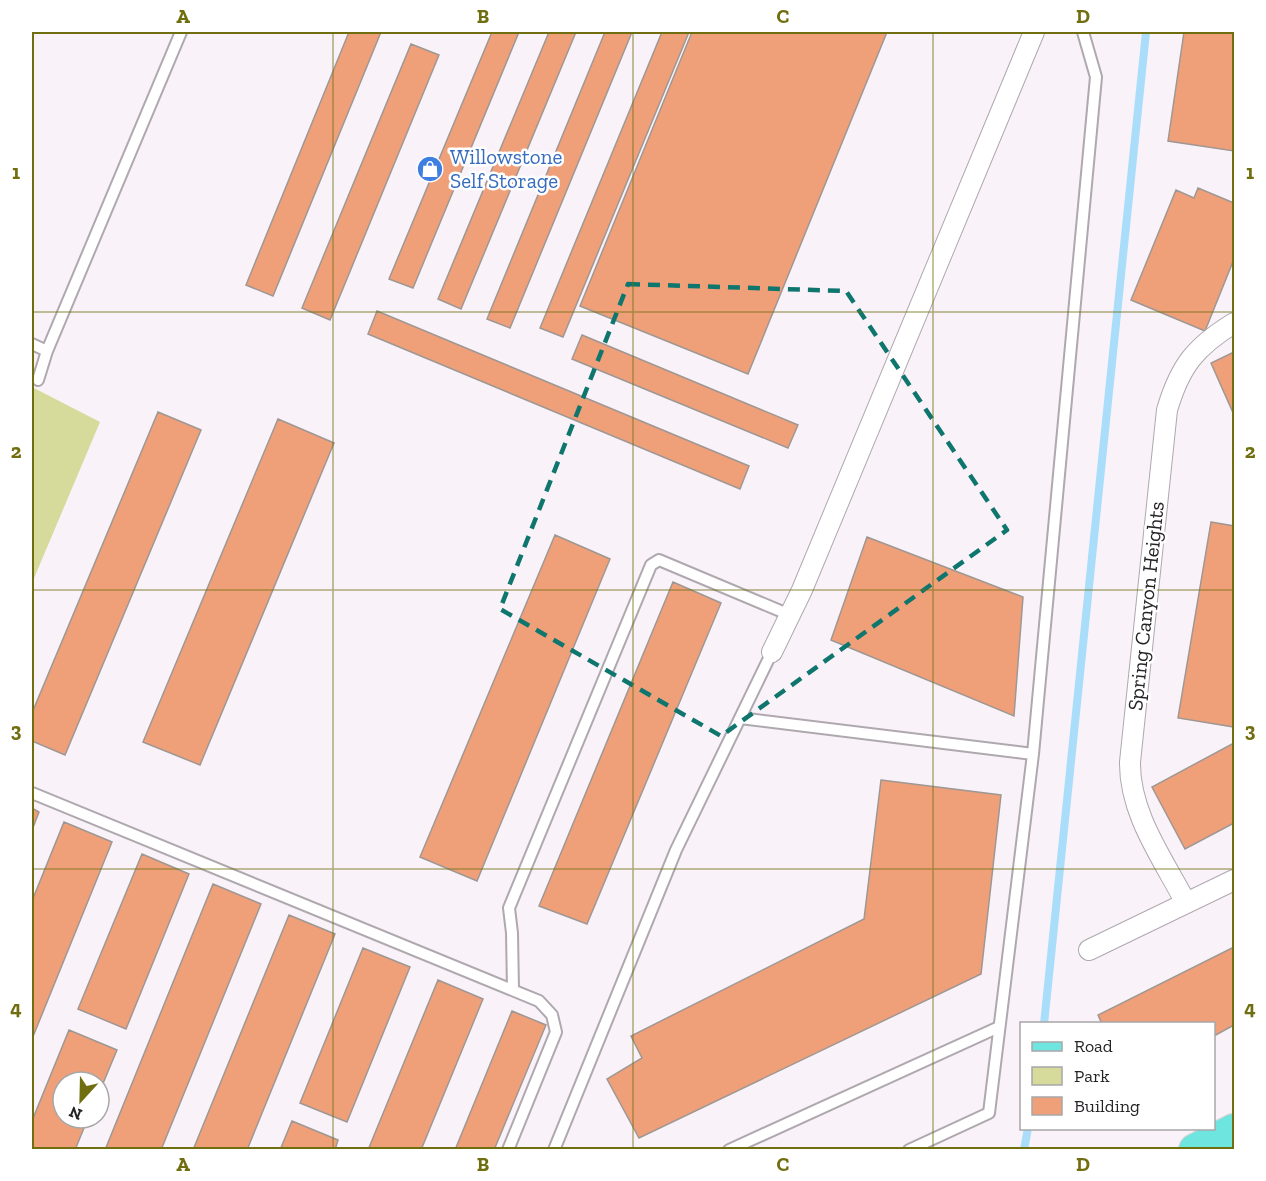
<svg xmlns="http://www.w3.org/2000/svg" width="1266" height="1181" viewBox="0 0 1266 1181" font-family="'Zilla Slab',serif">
	<rect width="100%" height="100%" fill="#f9f2f9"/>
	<path fill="#d6db9c" d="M 32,387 L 100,422 L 32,583 Z"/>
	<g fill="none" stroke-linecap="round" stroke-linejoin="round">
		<path stroke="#aaddf9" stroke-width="8" d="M 1044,1024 L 1146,32
			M 1024,1150 L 1028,1128"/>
	</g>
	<path fill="#f0a079" stroke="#9f9793" stroke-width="1.5" d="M 349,32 L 381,32 L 273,296 L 246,285 Z
		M 492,32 L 519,32 L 413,288 L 389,279 Z
		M 549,32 L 576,32 L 461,309 L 438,299 Z
		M 605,32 L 632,32 L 510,328 L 487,319 Z
		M 662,32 L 689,32 L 563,337 L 540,328 Z
		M 692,32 L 887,32 L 748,374 L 580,306 Z
		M 1184,32 L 1234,32 L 1234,151 L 1168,141 Z
		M 411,44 L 439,55 L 330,320 L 302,308 Z
		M 1198,188 L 1234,203 L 1234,259 L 1205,331 L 1131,300 L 1176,190 L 1194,198 Z
		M 377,311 L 749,466 L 740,489 L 368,334 Z
		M 582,335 L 798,425 L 788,448 L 572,359 Z
		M 1234,352 L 1234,415 L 1211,363 Z
		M 158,412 L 201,430 L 65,755 L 32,741 L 32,713 Z
		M 278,419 L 334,443 L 200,765 L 143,742 Z
		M 1211,522 L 1234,526 L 1234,727 L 1178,718 Z
		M 555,535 L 610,559 L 477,881 L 420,857 Z
		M 867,537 L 1023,597 L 1014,716 L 831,640 Z
		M 673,582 L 721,603 L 587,924 L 539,906 Z
		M 1234,743 L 1234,823 L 1185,849 L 1152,787 Z
		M 881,780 L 1001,795 L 981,974 L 639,1138 L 607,1079 L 642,1058 L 631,1036 L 864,919 Z
		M 32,808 L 39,812 L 32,830 Z
		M 64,822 L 112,842 L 32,1039 L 32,901 Z
		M 142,854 L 189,874 L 126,1029 L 78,1009 Z
		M 213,884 L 261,904 L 161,1150 L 105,1150 Z
		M 289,915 L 335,934 L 247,1150 L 193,1150 Z
		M 1234,947 L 1234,1025 L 1214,1036 L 1214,1024 L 1102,1024 L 1098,1015 Z
		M 363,948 L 410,967 L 347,1122 L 300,1103 Z
		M 438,980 L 483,999 L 421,1150 L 368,1150 Z
		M 512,1011 L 546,1025 L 494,1150 L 455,1150 Z
		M 69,1030 L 117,1050 L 99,1093 L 99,1082 L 63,1082 L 63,1118 L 88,1118 L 75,1150 L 32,1150 L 32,1121 Z
		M 292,1121 L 338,1140 L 335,1150 L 280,1150 Z"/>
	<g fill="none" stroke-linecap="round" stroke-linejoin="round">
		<g stroke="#afa8ae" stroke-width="14">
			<path id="service" d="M 32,344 L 47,351
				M 38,380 L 47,351 L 181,32
				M 740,718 L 1033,754
				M 32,793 L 539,1001 L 552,1015 L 556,1032 L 508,1150
				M 513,990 L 512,933 L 509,908 L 651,565 L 659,560 L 790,615
				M 554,1150 L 676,850 L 772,652
				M 729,1150 L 999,1027
				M 909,1150 L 989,1113 L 1033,754 L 1096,77 L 1083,32"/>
		</g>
		<g stroke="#afa8ae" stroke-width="22">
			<path id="minor" d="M 772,652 L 802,590 L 1034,32
				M 1186,903 C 1163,859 1129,813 1130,762 L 1167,410 C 1180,366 1195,347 1234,323
				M 1089,950 L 1234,880"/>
		</g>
		<g stroke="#d4d3d4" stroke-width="34">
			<path id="primary" d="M 1195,1150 L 1234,1130"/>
		</g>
		<use href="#service" stroke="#fff" stroke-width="10"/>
		<use href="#minor" stroke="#fff" stroke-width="20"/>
		<use href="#primary" stroke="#6ee5df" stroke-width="32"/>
	</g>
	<path fill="none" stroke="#0f766e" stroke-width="4.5" stroke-dasharray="12 8" stroke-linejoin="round" d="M 628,284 L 846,291 L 1007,530 L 721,736 L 500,609 Z"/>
	<path fill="none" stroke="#706e0f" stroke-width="1.5" stroke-opacity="0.55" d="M 333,32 L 333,1150M 633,32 L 633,1150M 933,32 L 933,1150M 32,312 L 1234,312M 32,590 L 1234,590M 32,869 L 1234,869"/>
	<defs>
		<g id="shop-disc" transform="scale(1.35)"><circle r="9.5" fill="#3f7fe0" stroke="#fff"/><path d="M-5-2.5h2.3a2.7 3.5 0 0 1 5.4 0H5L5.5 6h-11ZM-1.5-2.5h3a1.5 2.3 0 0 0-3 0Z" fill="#fff"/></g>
	</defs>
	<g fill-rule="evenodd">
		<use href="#shop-disc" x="430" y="169"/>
	</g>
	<g text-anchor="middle" stroke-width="5" stroke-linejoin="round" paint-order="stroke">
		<g font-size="21" fill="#366cbe" stroke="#fff" text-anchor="start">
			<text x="450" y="164">Willowstone<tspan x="450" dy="24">Self Storage</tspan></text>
		</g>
		<g font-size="21" fill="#262426" stroke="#fff">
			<text transform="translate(1146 606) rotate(-84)" y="7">Spring Canyon Heights</text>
		</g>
	</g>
	<rect width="1266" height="1181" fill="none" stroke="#ffffff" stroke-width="66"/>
	<rect x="1020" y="1022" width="195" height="108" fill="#ffffff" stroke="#a8a7a8" stroke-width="1.5"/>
	<rect x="1032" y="1042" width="30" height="9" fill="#6ee5df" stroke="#a8a7a8" stroke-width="1.5"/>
	<text x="1074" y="1052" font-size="18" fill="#262426">Road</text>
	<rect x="1032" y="1067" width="30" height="18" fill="#d6db9c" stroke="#a8a7a8" stroke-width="1.5"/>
	<text x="1074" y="1082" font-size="18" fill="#262426">Park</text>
	<rect x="1032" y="1097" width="30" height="18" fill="#f0a079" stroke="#a8a7a8" stroke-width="1.5"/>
	<text x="1074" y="1112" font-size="18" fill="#262426">Building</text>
	<g transform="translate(81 1100) rotate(202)"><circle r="28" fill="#ffffff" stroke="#a8a7a8" stroke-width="1.5"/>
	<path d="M0-4.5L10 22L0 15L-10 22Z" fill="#706e0f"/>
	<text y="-9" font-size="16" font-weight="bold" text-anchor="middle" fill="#262426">N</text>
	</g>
	<rect x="33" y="33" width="1200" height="1115" fill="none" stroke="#706e0f" stroke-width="2"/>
	<g font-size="20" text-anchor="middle" font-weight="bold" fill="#706e0f">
		<text x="183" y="23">A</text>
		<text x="483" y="23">B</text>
		<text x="783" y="23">C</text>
		<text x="1083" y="23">D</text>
		<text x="16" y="179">1</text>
		<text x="1250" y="179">1</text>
		<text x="16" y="458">2</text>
		<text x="1250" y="458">2</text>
		<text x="16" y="737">3</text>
		<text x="1250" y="737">3</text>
		<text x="16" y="1015">4</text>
		<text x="1250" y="1015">4</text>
		<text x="183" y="1171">A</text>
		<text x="483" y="1171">B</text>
		<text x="783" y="1171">C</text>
		<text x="1083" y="1171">D</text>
	</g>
</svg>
